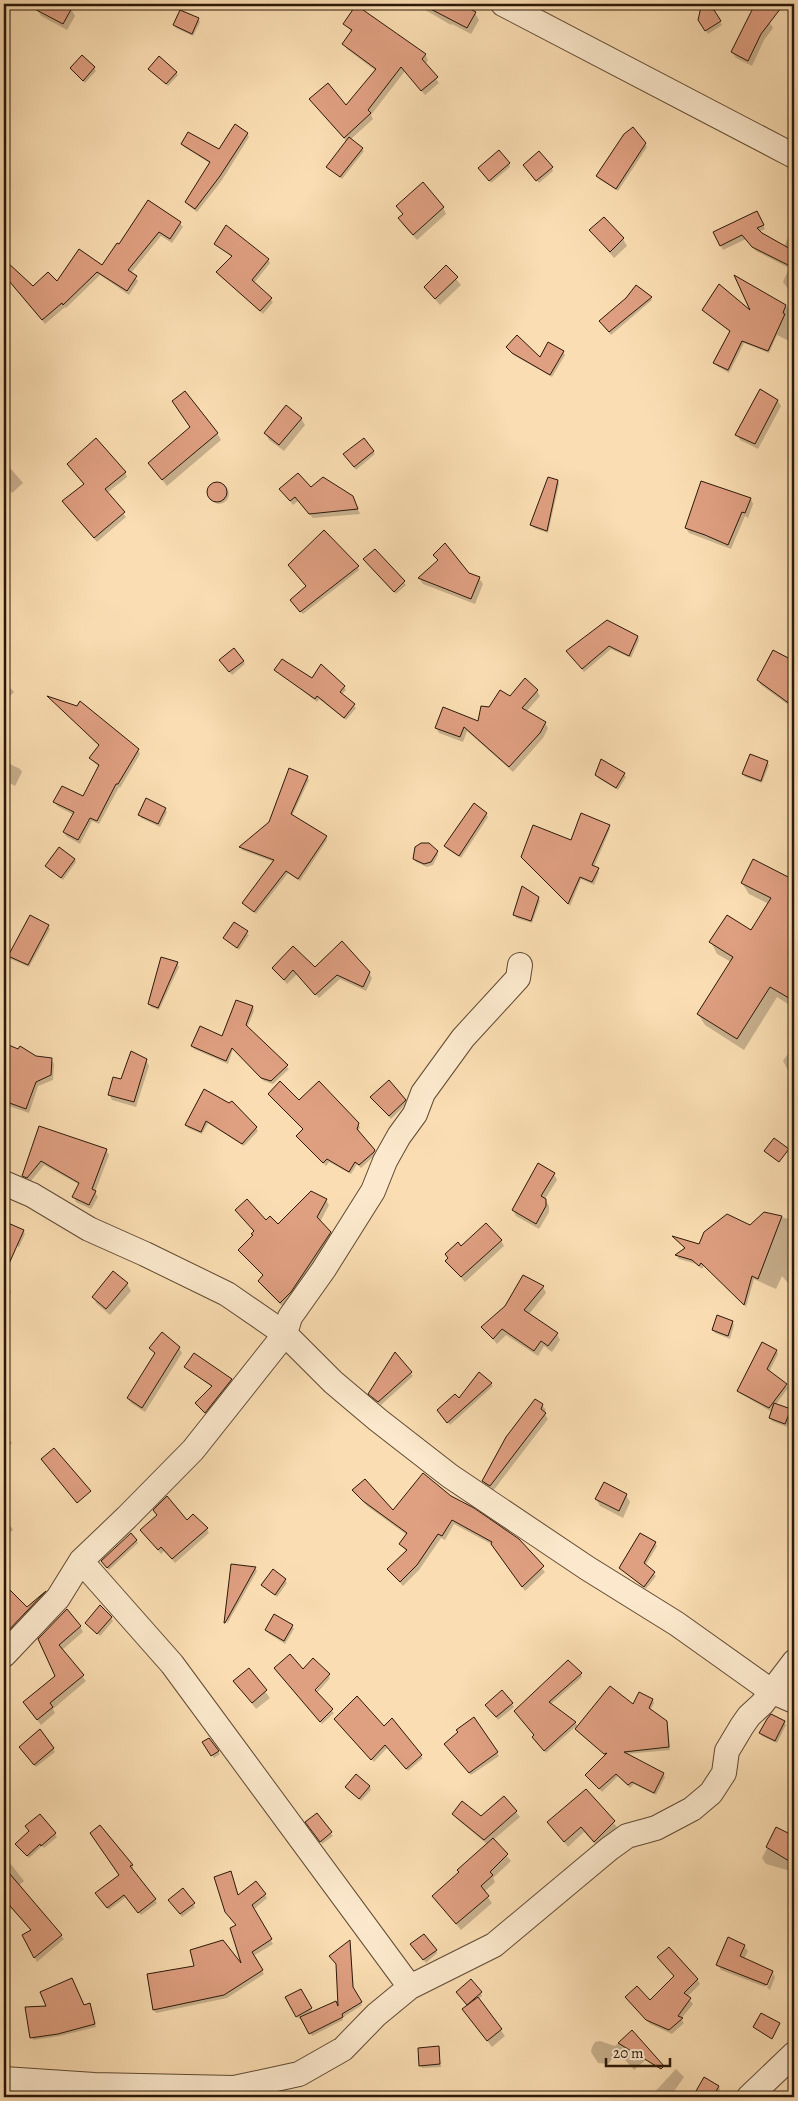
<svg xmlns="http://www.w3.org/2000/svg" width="798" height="2101" viewBox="0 0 798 2101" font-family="Alegreya,serif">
	<rect width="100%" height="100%" fill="#faddb2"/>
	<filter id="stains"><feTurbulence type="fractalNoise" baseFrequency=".004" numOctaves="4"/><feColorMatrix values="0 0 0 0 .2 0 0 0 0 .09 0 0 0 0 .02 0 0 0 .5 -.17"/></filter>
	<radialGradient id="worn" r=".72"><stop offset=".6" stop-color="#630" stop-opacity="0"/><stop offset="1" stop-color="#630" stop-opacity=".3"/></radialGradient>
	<path fill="#0003" d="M 40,4 L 61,4 L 71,9 L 75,16 L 67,30 L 41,16 L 37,9 Z
		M 415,4 L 458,4 L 475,13 L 479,20 L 471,34 L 452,24 L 451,25 Z
		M 713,11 L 722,25 L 708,34 L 699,20 Z
		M 749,18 L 770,23 L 773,28 L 764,40 L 752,66 L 736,58 L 732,52 Z
		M 198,19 L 200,22 L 193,36 L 176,28 L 174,25 Z
		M 344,24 L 425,54 L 428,60 L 425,64 L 439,83 L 425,95 L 405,71 L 371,115 L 373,119 L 350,140 L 364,151 L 342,179 L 328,167 L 347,142 L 314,104 L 347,107 L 376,71 L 347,49 L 344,44 L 352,32 Z
		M 94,68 L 96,71 L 85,83 L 71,69 Z
		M 150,69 L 176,72 L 178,75 L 168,86 Z
		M 247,133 L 249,137 L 222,180 L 197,212 L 188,205 L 186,202 L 211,164 L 184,147 L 182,144 L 219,151 Z
		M 645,144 L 647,147 L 618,191 L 599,179 L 597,176 Z
		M 509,164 L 510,167 L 491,183 L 481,171 Z
		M 526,168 L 552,168 L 553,171 L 539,183 Z
		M 398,207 L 443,207 L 446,214 L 417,240 L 403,225 L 400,218 L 403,215 Z
		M 759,216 L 765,229 L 759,232 L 784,247 L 789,235 L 794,237 L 794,297 L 783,282 L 789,268 L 756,251 L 746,239 L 723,250 L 721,246 Z
		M 180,223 L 183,227 L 172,243 L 161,236 L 131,273 L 138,281 L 129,295 L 100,275 L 66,308 L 65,307 L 45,324 L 4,274 L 4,266 L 7,264 L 33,287 L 57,283 L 102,267 L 119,245 Z
		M 591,230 L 623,239 L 627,246 L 614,258 Z
		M 215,244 L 268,260 L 270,263 L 254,283 L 273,302 L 263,314 L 219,275 L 218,272 L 232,257 Z
		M 446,267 L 461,285 L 440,305 L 425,287 Z
		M 737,279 L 794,311 L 794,329 L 789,341 L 777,335 L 769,353 L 744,343 L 729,373 L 717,366 L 715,363 L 730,332 L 703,310 L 754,314 Z
		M 651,298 L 652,300 L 611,335 L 603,325 Z
		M 509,350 L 540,359 L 563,352 L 565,355 L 552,377 L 515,356 Z
		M 777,400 L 781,406 L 758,449 L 740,440 L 737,434 Z
		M 301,418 L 305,425 L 284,451 L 269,440 L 265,433 Z
		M 217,433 L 221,440 L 167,486 L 150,463 Z
		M 373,451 L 375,454 L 356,470 L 347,458 Z
		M 5,462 L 23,483 L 12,493 L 4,484 Z
		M 68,465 L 125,472 L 127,477 L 107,493 L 126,517 L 97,542 L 66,506 L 85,485 Z
		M 558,481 L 559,484 L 548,533 L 534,528 L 532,525 Z
		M209 494a10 10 0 1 1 20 0a10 10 0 1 1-20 0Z
		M 311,489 L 355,502 L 360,514 L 313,518 L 298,501 L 293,505 L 281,490 Z
		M 751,499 L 753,504 L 748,518 L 745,516 L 731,549 L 689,533 L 686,528 Z
		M 375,550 L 406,585 L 396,594 L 366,562 Z
		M 435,555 L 479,578 L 483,584 L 475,604 L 423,584 L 419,578 L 439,562 Z
		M 358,567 L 359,570 L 303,614 L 293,603 L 307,587 L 291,568 Z
		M 638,636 L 639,640 L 631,658 L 611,649 L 584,672 L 570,654 Z
		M 774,652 L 794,666 L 794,709 L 761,685 L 758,680 Z
		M 243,661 L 245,664 L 232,675 L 223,663 Z
		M 276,670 L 344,687 L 346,690 L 341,695 L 356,708 L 346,720 L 319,699 L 317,702 Z
		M 4,681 L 14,692 L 4,702 Z
		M 537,691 L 540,696 L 526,712 L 545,723 L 548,728 L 543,738 L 513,772 L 467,731 L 463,742 L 439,733 L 436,728 L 479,723 L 489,708 L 510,698 Z
		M 50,698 L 138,750 L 140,754 L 120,788 L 119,787 L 99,824 L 92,821 L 80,844 L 66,836 L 64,832 L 74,815 L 57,806 L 55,802 L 83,798 L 99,767 L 91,759 L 99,746 Z
		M 4,761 L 20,769 L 22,772 L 15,786 L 4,780 Z
		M 767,762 L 769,765 L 762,783 L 745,777 L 743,774 Z
		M 624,774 L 626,777 L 618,790 L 598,778 L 596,775 Z
		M 307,777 L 309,780 L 292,816 L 326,837 L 327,840 L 300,881 L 288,873 L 256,914 L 244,903 L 274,862 L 242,850 L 241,847 L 270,823 Z
		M 165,809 L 167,812 L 160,827 L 141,818 L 139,814 Z
		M 486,814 L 488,817 L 461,858 L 447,849 L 445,846 Z
		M 609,826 L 610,829 L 594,867 L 599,872 L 594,885 L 581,879 L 570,906 L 523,857 L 572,842 Z
		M 437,852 L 438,855 L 433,865 L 427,867 L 416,862 L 414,859 Z
		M 74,859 L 76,862 L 63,880 L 47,867 Z
		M 753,861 L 794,881 L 794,1008 L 777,997 L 744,1050 L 705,1025 L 698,1014 L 731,962 L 717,954 L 711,942 L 752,931 L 769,904 L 749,894 L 742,883 Z
		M 538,898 L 540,901 L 532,923 L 516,918 L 515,915 Z
		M 234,924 L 249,935 L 239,950 L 224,938 Z
		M 48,926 L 50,929 L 29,967 L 11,959 L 9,956 Z
		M 4,946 L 7,951 L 4,958 Z
		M 177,963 L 179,967 L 159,1010 L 151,1007 L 149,1004 Z
		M 273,968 L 369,973 L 372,978 L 366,991 L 340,979 L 319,998 L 297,974 L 287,984 Z
		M 237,1001 L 253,1007 L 254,1011 L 247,1028 L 289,1069 L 273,1084 L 264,1081 L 233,1049 L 228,1064 L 194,1049 L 192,1046 L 223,1038 Z
		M 6,1045 L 36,1057 L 51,1059 L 54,1064 L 53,1080 L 38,1086 L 29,1113 L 6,1105 L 4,1108 L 4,1051 Z
		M 794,1045 L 794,1076 L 789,1072 L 783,1061 Z
		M 146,1060 L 149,1066 L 136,1107 L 112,1100 L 109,1094 Z
		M 204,1091 L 256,1128 L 258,1131 L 244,1146 L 208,1123 L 202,1134 L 188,1128 L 187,1125 Z
		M 371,1097 L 405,1100 L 407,1103 L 391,1119 Z
		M 299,1102 L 358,1124 L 360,1127 L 358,1132 L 374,1151 L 375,1155 L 361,1168 L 357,1164 L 351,1174 L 329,1162 L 326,1166 L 297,1136 L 304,1129 Z
		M 40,1128 L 106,1150 L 109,1155 L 95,1192 L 98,1197 L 91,1209 L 76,1202 L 74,1197 L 80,1185 L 44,1165 L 30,1182 L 26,1180 L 24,1176 Z
		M 554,1174 L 557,1180 L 545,1199 L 549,1206 L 549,1212 L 539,1229 L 516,1216 L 513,1210 Z
		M 326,1200 L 329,1205 L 320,1222 L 333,1238 L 283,1307 L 262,1286 L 259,1281 L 264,1276 L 240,1250 L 254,1236 L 255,1232 L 237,1211 L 278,1226 Z
		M 765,1214 L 794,1220 L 794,1250 L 791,1262 L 794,1262 L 794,1290 L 782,1276 L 776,1289 L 754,1279 L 746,1307 L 704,1266 L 702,1269 L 696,1264 L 679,1259 L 677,1256 L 685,1249 L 675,1238 L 699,1245 L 750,1226 Z
		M 9,1225 L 23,1231 L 25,1234 L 19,1247 L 4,1239 Z
		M 501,1240 L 504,1246 L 465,1282 L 446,1261 L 461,1248 Z
		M 127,1284 L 131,1291 L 110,1315 L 97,1304 L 93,1297 Z
		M 4,1285 L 9,1286 L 11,1291 L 4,1318 Z
		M 543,1287 L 546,1293 L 529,1314 L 557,1334 L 560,1340 L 552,1352 L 544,1346 L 538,1356 L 506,1335 L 497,1344 L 483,1327 Z
		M 732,1322 L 734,1325 L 730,1339 L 715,1333 L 713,1330 Z
		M 151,1348 L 179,1348 L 182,1353 L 145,1412 L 131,1403 L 128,1398 L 156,1355 Z
		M 777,1351 L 778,1354 L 769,1372 L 788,1388 L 776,1404 L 790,1410 L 792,1413 L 787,1427 L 772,1421 L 770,1418 L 772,1412 L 741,1394 L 739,1391 Z
		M 185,1367 L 231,1380 L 232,1383 L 207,1415 L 196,1403 L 212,1387 Z
		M 411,1373 L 413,1376 L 381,1405 L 370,1394 Z
		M 491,1384 L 493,1386 L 450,1425 L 440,1413 L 459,1400 Z
		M 542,1405 L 546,1410 L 544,1413 L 548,1419 L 493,1491 L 486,1486 L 483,1481 Z
		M 4,1434 L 12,1443 L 4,1452 Z
		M 354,1491 L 393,1512 L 450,1497 L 518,1540 L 545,1572 L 525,1591 L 493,1545 L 454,1524 L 445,1540 L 441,1538 L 419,1570 L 403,1586 L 388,1569 L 407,1552 L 400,1544 L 407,1535 L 367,1506 Z
		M 626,1495 L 630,1502 L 623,1518 L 600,1506 L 596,1499 Z
		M 4,1516 L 13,1530 L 4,1537 Z
		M 186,1522 L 207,1529 L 209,1533 L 175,1563 L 164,1551 L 161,1554 L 142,1530 Z
		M 136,1540 L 138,1543 L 109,1570 L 104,1564 Z
		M 655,1543 L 657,1546 L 645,1566 L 656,1576 L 646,1589 L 621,1568 Z
		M 232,1566 L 255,1568 L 257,1571 L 227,1624 Z
		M 285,1580 L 287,1583 L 277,1597 L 263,1585 Z
		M 5,1587 L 27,1608 L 45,1593 L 46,1595 L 4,1641 L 4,1589 Z
		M 111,1618 L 113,1621 L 100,1636 L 87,1623 Z
		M 80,1626 L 83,1632 L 62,1650 L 86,1681 L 53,1709 L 55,1713 L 41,1725 L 27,1707 L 57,1677 L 40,1639 Z
		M 292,1626 L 294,1629 L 285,1644 L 268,1633 L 266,1630 Z
		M 249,1670 L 270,1698 L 256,1709 L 235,1682 Z
		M 278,1671 L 311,1696 L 329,1676 L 330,1678 L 316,1694 L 334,1713 L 322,1724 Z
		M 581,1674 L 582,1677 L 551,1704 L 575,1722 L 578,1727 L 652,1700 L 654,1703 L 650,1711 L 666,1722 L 668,1726 L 670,1750 L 626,1754 L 663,1774 L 665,1777 L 656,1795 L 634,1784 L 630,1788 L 618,1776 L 602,1792 L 589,1778 L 606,1756 L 578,1732 L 575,1727 L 546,1753 L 535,1741 L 536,1736 L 517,1714 Z
		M 512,1704 L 514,1707 L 498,1720 L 489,1709 Z
		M 473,1718 L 499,1756 L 471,1775 L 447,1747 Z
		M 338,1722 L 384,1727 L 423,1758 L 408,1771 L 387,1748 L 374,1762 Z
		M 784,1722 L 786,1725 L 777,1743 L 762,1736 L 760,1733 Z
		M 204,1742 L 218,1751 L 220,1754 L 214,1758 Z
		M 53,1748 L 55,1752 L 36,1767 L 22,1751 Z
		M 346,1787 L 370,1787 L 371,1790 L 361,1801 Z
		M 586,1791 L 617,1827 L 597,1846 L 584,1832 L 568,1847 L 548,1822 Z
		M 504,1798 L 520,1817 L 493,1840 L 511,1861 L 493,1878 L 495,1882 L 484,1892 L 492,1903 L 461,1930 L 433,1896 L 460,1873 L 487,1844 L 457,1819 L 453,1814 L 481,1818 Z
		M 317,1814 L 333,1836 L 322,1844 L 309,1825 Z
		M 777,1829 L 794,1837 L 794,1872 L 766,1864 L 762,1858 Z
		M 55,1834 L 57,1837 L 44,1848 L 42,1846 L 29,1858 L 19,1847 Z
		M 93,1836 L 132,1865 L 133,1868 L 131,1870 L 157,1903 L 141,1915 L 126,1897 L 109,1910 L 99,1896 L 120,1875 Z
		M 10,1863 L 24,1881 L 18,1886 L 64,1939 L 37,1962 L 23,1935 L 32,1931 L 9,1906 L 7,1901 L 9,1900 L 4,1894 L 4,1869 Z
		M 232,1877 L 239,1896 L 265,1895 L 267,1898 L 253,1910 L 273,1944 L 253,1956 L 264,1974 L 227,1998 L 156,2013 L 154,2010 L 244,1968 L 237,1926 Z
		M 172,1903 L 193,1904 L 195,1907 L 182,1917 Z
		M 350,1942 L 354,1991 L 362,2005 L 342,2018 L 343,2020 L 312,2036 L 302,2017 L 299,2019 L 287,1998 L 300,1990 L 313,2013 L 339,2010 Z
		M 744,1946 L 748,1951 L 744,1959 L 772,1972 L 775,1977 L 770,1990 L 767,1988 L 773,1974 L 771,1974 L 765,1987 L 721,1970 L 718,1965 Z
		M 414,1948 L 436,1950 L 437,1953 L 426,1963 Z
		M 659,1958 L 697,1979 L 700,1984 L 687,1997 L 693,2004 L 681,2019 L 684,2023 L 672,2034 L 650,2024 L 627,1997 L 650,2002 L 675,1977 Z
		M 481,1993 L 482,1996 L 478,1999 L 505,2036 L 492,2047 L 468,2016 L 468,2006 L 459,1995 Z
		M 83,2006 L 91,2008 L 96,2027 L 60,2036 L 33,2040 L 32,2037 L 48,2007 Z
		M 632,2032 L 648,2058 L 634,2070 L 618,2052 L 608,2064 L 598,2063 L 591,2052 L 592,2047 L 595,2042 L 600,2041 L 615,2046 Z
		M 438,2047 L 441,2067 L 422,2068 L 420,2065 Z
		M 676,2069 L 684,2077 L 670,2097 L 650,2097 Z
		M 705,2079 L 719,2087 L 720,2090 L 716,2097 L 693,2097 Z
		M 324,2091 L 327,2097 L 302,2097 L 302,2095 Z"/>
	<path fill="#df9f81" stroke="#2b1808" d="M 25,4 L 74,4 L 63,24 Z
		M 421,4 L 460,4 L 476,12 L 467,28 Z
		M 755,4 L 784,4 L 761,34 L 748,61 L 731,52 Z
		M 356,5 L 426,54 L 422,59 L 438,77 L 421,91 L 401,67 L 368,110 L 371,113 L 344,138 L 309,99 L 328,83 L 346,105 L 376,69 L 342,44 L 352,30 L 343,24 Z
		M 701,7 L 714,10 L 721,21 L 705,31 L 698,20 Z
		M 180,10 L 199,18 L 192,34 L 173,25 Z
		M 82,55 L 95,67 L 83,81 L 70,68 Z
		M 159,56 L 177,72 L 166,84 L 148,69 Z
		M 235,124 L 248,133 L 220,176 L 195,209 L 185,202 L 210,162 L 181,144 L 188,132 L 219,149 Z
		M 633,127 L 646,143 L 616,189 L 596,176 L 624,134 Z
		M 349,137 L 363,148 L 340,177 L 326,167 Z
		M 499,150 L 510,163 L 489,181 L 478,168 Z
		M 539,151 L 553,167 L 536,181 L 523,165 Z
		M 423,182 L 444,207 L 413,235 L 398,218 L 403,214 L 396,206 Z
		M 148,200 L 181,222 L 170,239 L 159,232 L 128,270 L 137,276 L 127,291 L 97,272 L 63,305 L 62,303 L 42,320 L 4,275 L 4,264 L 7,262 L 33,286 L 48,272 L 57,281 L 79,249 L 102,265 L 117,243 L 119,244 Z
		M 757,211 L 764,225 L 757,228 L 762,233 L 794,251 L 794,268 L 752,247 L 742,235 L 720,246 L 713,232 Z
		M 604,217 L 624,238 L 610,252 L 589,230 Z
		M 226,225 L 269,259 L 252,280 L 272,298 L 260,311 L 216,272 L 232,256 L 214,244 Z
		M 446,265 L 458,277 L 435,299 L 424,287 Z
		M 734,275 L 786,305 L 783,313 L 785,314 L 768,351 L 742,341 L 728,370 L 713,363 L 730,331 L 702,310 L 719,284 L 750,310 Z
		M 636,285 L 652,297 L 609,332 L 599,321 L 626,298 Z
		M 517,335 L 540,357 L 548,342 L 564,351 L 550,375 L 512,353 L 506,347 Z
		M 760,389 L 778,400 L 755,444 L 735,435 Z
		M 185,391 L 218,433 L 162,480 L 148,463 L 190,427 L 172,401 Z
		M 286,405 L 302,418 L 279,445 L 264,433 Z
		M 96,438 L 126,472 L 105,489 L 125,512 L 94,538 L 62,501 L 84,484 L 67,464 Z
		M 364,438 L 374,451 L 354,467 L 343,454 Z
		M 298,473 L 311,487 L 323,477 L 353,496 L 358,509 L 309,514 L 295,497 L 290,501 L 279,489 Z
		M 548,477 L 558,480 L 547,531 L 530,525 Z
		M 701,481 L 751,498 L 745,513 L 742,512 L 728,545 L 705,535 L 685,528 Z
		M207 492a10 10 0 1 1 20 0a10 10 0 1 1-20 0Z
		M 324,530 L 359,566 L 300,612 L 290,600 L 306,586 L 288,565 Z
		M 445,543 L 469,573 L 480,577 L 471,599 L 418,578 L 438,560 L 433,555 Z
		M 375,549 L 405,581 L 394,592 L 363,559 Z
		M 607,620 L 638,636 L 629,656 L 609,646 L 582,669 L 566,651 Z
		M 234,648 L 244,661 L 229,672 L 219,660 Z
		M 773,650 L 794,661 L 794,707 L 757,680 Z
		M 282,659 L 312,678 L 321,664 L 345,686 L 340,692 L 355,704 L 344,718 L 317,696 L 315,699 L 274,670 Z
		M 525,678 L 538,690 L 522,708 L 546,722 L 540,733 L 509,767 L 464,727 L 460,737 L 435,728 L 443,707 L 478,721 L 481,706 L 489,707 L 500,690 L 510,696 Z
		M 47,696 L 77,706 L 80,701 L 139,749 L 118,784 L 116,784 L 97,821 L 90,818 L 78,840 L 63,832 L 74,812 L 53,802 L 62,786 L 83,796 L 99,765 L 89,758 L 99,745 Z
		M 750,754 L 768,761 L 761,781 L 742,774 Z
		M 601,759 L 625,773 L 616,788 L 595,775 Z
		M 289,768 L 308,776 L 291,814 L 327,836 L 298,879 L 286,871 L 254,912 L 242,903 L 274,860 L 239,847 L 269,822 Z
		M 146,798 L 166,808 L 158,824 L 138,815 Z
		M 474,803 L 487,813 L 459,856 L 444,846 Z
		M 581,813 L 610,825 L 592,865 L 599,868 L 592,882 L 580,877 L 568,904 L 521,857 L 533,825 L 571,840 Z
		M 421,843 L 429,843 L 438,851 L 431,862 L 424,864 L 413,859 L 415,847 Z
		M 59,847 L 75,859 L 61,878 L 45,866 Z
		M 753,859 L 794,880 L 794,943 L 788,954 L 794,958 L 794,1001 L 770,987 L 737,1039 L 697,1014 L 733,957 L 709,942 L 727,915 L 751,930 L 771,898 L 741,883 Z
		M 522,886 L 539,897 L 531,921 L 513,915 Z
		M 30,915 L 49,925 L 28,965 L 8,956 Z
		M 234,922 L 248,931 L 237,948 L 223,938 Z
		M 342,941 L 370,972 L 363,987 L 337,975 L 315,995 L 293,970 L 284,980 L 272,968 L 293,946 L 315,967 Z
		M 161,957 L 178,962 L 158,1008 L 148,1004 Z
		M 236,1000 L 253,1006 L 246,1025 L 288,1065 L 271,1081 L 261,1078 L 232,1048 L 226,1061 L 191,1046 L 200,1026 L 222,1036 Z
		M 4,1043 L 18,1049 L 20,1046 L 36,1056 L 52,1058 L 51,1075 L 36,1082 L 26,1109 L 4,1101 Z
		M 131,1051 L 147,1059 L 134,1102 L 108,1095 L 113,1077 L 121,1079 Z
		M 389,1080 L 406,1100 L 389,1116 L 370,1097 Z
		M 280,1081 L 299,1100 L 319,1081 L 359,1123 L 357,1129 L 375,1150 L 374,1152 L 359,1165 L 355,1162 L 349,1172 L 327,1159 L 323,1163 L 296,1136 L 303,1129 L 268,1094 Z
		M 204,1089 L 229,1103 L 232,1101 L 257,1127 L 242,1144 L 206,1121 L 201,1132 L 185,1125 Z
		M 39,1126 L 107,1149 L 92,1189 L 96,1191 L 89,1205 L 72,1197 L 79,1183 L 41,1161 L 27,1178 L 22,1176 Z
		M 774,1138 L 789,1149 L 779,1162 L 764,1151 Z
		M 538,1163 L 555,1173 L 541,1196 L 546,1199 L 546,1206 L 536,1224 L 512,1210 Z
		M 311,1191 L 327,1199 L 317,1217 L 331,1232 L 291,1292 L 280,1303 L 258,1281 L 263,1275 L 238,1250 L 253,1235 L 251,1234 L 254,1231 L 235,1210 L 247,1199 L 266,1220 L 270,1216 L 278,1224 Z
		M 764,1212 L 782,1216 L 758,1279 L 752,1276 L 744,1305 L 701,1263 L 699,1266 L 692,1260 L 675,1255 L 685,1248 L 672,1236 L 699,1244 L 704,1232 L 727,1214 L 750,1225 Z
		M 8,1223 L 24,1230 L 4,1275 L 4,1234 Z
		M 486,1223 L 502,1240 L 461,1277 L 445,1261 L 448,1258 L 445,1254 L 458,1242 L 461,1246 Z
		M 113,1271 L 128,1283 L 106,1309 L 92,1297 Z
		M 523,1275 L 544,1286 L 524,1310 L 558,1333 L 548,1346 L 541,1341 L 534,1351 L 502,1329 L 493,1339 L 481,1327 L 505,1306 Z
		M 717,1315 L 733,1321 L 728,1336 L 712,1330 Z
		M 162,1332 L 180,1347 L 142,1408 L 127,1398 L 155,1353 L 149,1348 Z
		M 762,1342 L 777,1350 L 767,1369 L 787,1384 L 769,1408 L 737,1391 Z
		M 395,1352 L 412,1372 L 378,1402 L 368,1394 Z
		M 194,1353 L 232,1379 L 205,1413 L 195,1403 L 212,1386 L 184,1367 Z
		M 479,1372 L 492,1383 L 447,1423 L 437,1410 L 455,1394 L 459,1398 Z
		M 535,1399 L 543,1404 L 541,1409 L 546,1413 L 490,1486 L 482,1481 L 506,1437 Z
		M 774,1403 L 791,1409 L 785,1424 L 769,1418 Z
		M 54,1448 L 91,1491 L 77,1503 L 41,1459 Z
		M 423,1473 L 451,1496 L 474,1508 L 519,1539 L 544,1566 L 522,1587 L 491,1544 L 492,1542 L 452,1520 L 442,1536 L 438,1534 L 417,1565 L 400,1582 L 387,1569 L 407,1550 L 399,1544 L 407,1533 L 363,1501 L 352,1490 L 365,1479 L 393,1510 Z
		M 604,1482 L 627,1494 L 619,1511 L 595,1499 Z
		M 167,1496 L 187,1520 L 193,1514 L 208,1528 L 172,1559 L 161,1547 L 158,1550 L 140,1530 L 157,1515 L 153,1510 Z
		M 131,1533 L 137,1540 L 107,1568 L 101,1561 Z
		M 640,1533 L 656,1542 L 644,1563 L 655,1572 L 644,1587 L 619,1568 Z
		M 231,1564 L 256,1567 L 225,1623 L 224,1623 Z
		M 273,1569 L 286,1579 L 275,1595 L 261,1585 Z
		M 4,1584 L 27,1607 L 46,1591 L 4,1635 Z
		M 100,1605 L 112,1617 L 97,1634 L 85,1623 Z
		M 67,1609 L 81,1626 L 59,1645 L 84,1675 L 50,1703 L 53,1707 L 37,1720 L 23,1702 L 55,1676 L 38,1639 Z
		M 274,1614 L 293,1625 L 284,1641 L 265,1630 Z
		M 290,1654 L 303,1669 L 313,1658 L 330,1674 L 315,1690 L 333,1709 L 320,1722 L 274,1668 Z
		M 568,1660 L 582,1673 L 549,1702 L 576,1722 L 544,1751 L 532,1737 L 534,1735 L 514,1711 Z
		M 249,1668 L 267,1690 L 252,1703 L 233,1681 Z
		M 610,1686 L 633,1704 L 639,1692 L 653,1699 L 649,1708 L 667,1721 L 669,1747 L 624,1752 L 664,1773 L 654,1793 L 632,1782 L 628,1785 L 616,1774 L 599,1789 L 585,1775 L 607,1753 L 604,1754 L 575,1729 Z
		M 502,1690 L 513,1703 L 496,1717 L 485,1705 Z
		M 357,1696 L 384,1726 L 392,1718 L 422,1755 L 406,1769 L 385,1745 L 371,1760 L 334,1719 Z
		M 771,1714 L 785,1721 L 775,1741 L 759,1733 L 767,1719 Z
		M 474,1717 L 498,1752 L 469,1773 L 444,1744 L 458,1732 L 456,1730 Z
		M 40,1729 L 54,1748 L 34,1765 L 19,1747 Z
		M 209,1738 L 219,1751 L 211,1756 L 202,1742 Z
		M 356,1774 L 370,1786 L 359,1799 L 345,1787 Z
		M 586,1789 L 615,1821 L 594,1842 L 581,1827 L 564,1842 L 547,1822 Z
		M 504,1796 L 517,1811 L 484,1840 L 452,1814 L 462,1801 L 481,1816 Z
		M 317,1813 L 332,1832 L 320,1842 L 305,1822 Z
		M 40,1814 L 56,1833 L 41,1846 L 40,1844 L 27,1856 L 15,1844 L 29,1831 L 25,1826 Z
		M 100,1825 L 133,1865 L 130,1866 L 156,1899 L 138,1913 L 124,1895 L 107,1908 L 95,1893 L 119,1875 L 90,1833 Z
		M 776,1827 L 794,1836 L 794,1864 L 766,1847 Z
		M 493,1838 L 508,1854 L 490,1872 L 493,1875 L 481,1886 L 489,1896 L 456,1924 L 432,1896 L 459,1872 L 457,1870 Z
		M 4,1867 L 62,1935 L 34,1958 L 22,1935 L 31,1930 L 4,1899 Z
		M 231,1871 L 238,1895 L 256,1881 L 266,1894 L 252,1905 L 272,1939 L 252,1952 L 263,1970 L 224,1995 L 153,2010 L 147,1974 L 194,1966 L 190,1950 L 223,1940 L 241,1963 L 230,1928 L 236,1925 L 225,1912 L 214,1877 Z
		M 183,1888 L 195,1903 L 180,1914 L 168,1900 Z
		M 424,1934 L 437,1950 L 423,1960 L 410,1944 Z
		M 728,1937 L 745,1945 L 740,1956 L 773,1971 L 767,1985 L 716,1965 Z
		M 350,1940 L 353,1987 L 362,2002 L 342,2014 L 343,2017 L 309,2034 L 300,2017 L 336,2001 L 338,2006 L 336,1964 L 329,1956 Z
		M 669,1947 L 698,1979 L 684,1993 L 691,1998 L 678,2016 L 683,2018 L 669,2030 L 646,2020 L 625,1997 L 637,1986 L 650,2000 L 674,1976 L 657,1957 Z
		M 72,1978 L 84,2005 L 90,2003 L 95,2024 L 58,2034 L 30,2038 L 25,2007 L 46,2006 L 40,1992 Z
		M 471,1979 L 482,1992 L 467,2005 L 456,1992 Z
		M 301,1989 L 312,2008 L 296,2017 L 285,1997 Z
		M 478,1997 L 502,2029 L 487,2041 L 462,2009 Z
		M 761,2013 L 780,2023 L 772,2039 L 753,2027 Z
		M 632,2030 L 664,2066 L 661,2069 L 618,2043 Z
		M 439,2046 L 440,2064 L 419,2066 L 418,2048 Z
		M 704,2077 L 719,2086 L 713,2097 L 707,2097 L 696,2091 Z"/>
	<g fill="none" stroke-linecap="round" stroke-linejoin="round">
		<g stroke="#5f4932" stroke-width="26">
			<path id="minor" d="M 503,4 L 794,156
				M 4,1183 L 32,1195 L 89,1229 L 145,1254 L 227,1294 L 285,1334 L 333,1382 L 378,1420 L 450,1476 L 587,1568 L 677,1624 L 771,1691 L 794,1701
				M 81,1561 L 172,1664 L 410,1987
				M 4,1655 L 58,1598 L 81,1561 L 127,1517 L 193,1450 L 285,1334 L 290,1317 L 324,1269 L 373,1191 L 385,1161 L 399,1136 L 415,1114 L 423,1093 L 463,1038 L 518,978 L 520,965
				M 4,2079 L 94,2085 L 234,2088 L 299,2074 L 343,2049 L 376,2015 L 410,1987 L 494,1945 L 609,1849 L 627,1836 L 656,1828 L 692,1809 L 711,1793 L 724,1773 L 727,1751 L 742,1726 L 749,1716 L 762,1704 L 794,1662
				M 749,2097 L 794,2054"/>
		</g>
		<use href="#minor" stroke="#fce9cd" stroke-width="24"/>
	</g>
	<rect width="798" height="2101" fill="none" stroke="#faddb2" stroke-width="20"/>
	<rect x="5" y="5" width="788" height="2091" fill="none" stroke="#2b1808" stroke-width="2.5"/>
	<rect x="10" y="10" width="778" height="2081" fill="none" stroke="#2b1808"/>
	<path d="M606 2058v8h64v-8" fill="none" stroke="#2b1808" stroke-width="2.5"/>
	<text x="613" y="2058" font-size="15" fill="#2b1808" stroke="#fce9cd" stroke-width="4" paint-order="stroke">20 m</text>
	<rect width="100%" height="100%" filter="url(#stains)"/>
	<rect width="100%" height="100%" fill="url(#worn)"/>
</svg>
